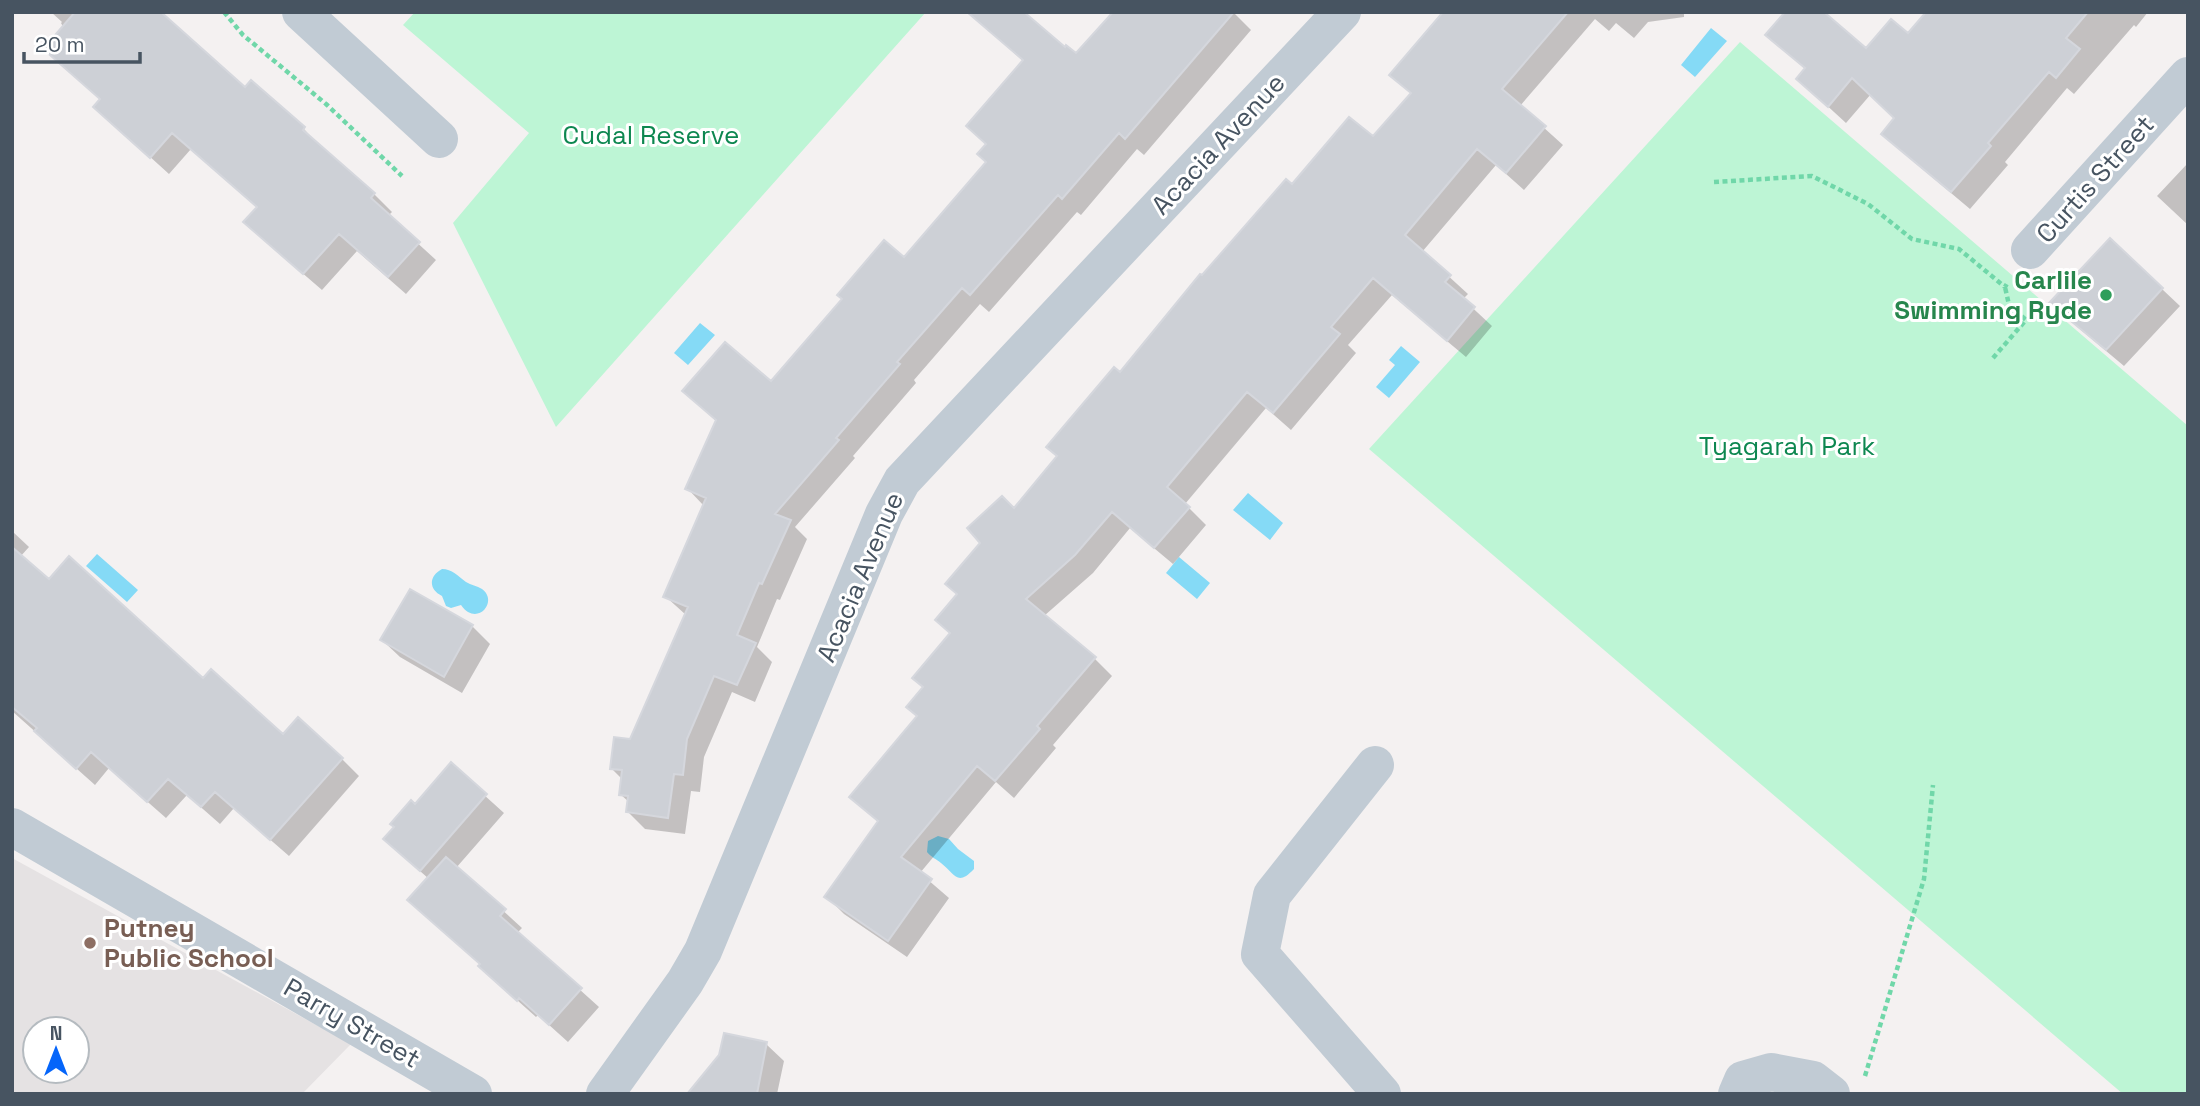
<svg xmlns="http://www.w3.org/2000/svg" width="2200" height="1106" viewBox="0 0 2200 1106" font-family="'Space Grotesk',sans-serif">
	<rect width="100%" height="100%" fill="#f4f1f1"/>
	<path fill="#e5e2e3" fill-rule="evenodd" d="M 12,858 L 351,1044 L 302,1094 L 12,1094 ZM 35,1029 L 77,1029 L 77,1071 L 35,1071 Z"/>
	<path fill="#bdf5d5" d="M 415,12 L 926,12 L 556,427 L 453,223 L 529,133 L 403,25 Z
		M 1740,42 L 2188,426 L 2188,1094 L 2123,1094 L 1369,449 Z"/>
	<path fill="#85daf6" d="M 1711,28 L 1727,41 L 1695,77 L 1681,65 Z
		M 700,323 L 715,335 L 688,365 L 674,353 Z
		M 1401,346 L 1420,362 L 1389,398 L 1376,387 L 1395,365 L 1389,360 Z
		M 1248,493 L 1283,523 L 1270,540 L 1233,510 Z
		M 97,554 L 138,590 L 127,602 L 86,566 Z
		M 1179,557 L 1210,583 L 1197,599 L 1166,573 Z
		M 442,569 C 452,569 458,576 466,582 C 471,585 477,586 482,589 C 499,601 477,628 461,605 L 451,608 L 446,606 L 442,596 C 428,589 429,576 442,569 Z
		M 938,836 L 949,839 L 958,849 L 974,861 L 974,869 C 957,887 955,874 941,863 C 936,859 931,857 927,852 L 928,841 Z"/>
	<path fill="#0003" d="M 51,12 L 161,12 L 160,14 L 245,89 L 304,129 L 320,147 L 374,194 L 392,212 L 388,216 L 436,260 L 406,294 L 357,251 L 322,290 L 263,239 L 258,208 L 191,149 L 169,174 L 95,107 L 102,100 L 61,23 L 62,22 Z
		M 969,12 L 1065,49 L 1076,56 L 1233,12 L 1251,30 L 1144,155 L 1137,149 L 1081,215 L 1077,212 L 989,312 L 980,304 L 914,380 L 916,383 L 853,456 L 855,458 L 795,527 L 807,539 L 780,600 L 777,599 L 757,647 L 772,662 L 755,702 L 732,692 L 704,757 L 700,792 L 691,791 L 685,834 L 645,829 L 627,811 L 629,802 L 620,794 L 622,779 L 611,768 L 631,741 L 686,615 L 665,596 L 704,506 L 687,488 L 717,422 L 684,391 L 771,383 L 904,259 L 988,163 L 987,145 L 1024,62 Z
		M 1450,12 L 1684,12 L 1684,17 L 1648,22 L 1634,38 L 1616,23 L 1609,31 L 1595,19 L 1520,106 L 1563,145 L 1524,190 L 1496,165 L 1422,252 L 1468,294 L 1463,299 L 1492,326 L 1466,357 L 1392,295 L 1348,345 L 1356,353 L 1291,430 L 1266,408 L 1185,504 L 1206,525 L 1173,564 L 1130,528 L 1093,573 L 1044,616 L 1095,659 L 1112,676 L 1053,745 L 1056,748 L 1014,798 L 996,782 L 920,873 L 949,898 L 907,957 L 844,914 L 827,897 L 879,823 L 852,797 L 919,717 L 925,688 L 951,634 L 958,595 L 1014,510 L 1059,457 L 1120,374 L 1203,278 L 1292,186 L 1373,139 L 1412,94 L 1392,75 Z
		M 1928,12 L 2148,12 L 2136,27 L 2134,25 L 2074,94 L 2067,88 L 2005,162 L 2008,165 L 1970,209 L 1901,151 L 1884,134 L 1896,119 L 1871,94 L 1846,123 L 1798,79 L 1806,70 L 1768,35 L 1866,51 L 1908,36 Z
		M 2188,163 L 2188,225 L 2157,196 Z
		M 2110,240 L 2180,306 L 2124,366 L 2069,320 L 2051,303 Z
		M 12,531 L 29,547 L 20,557 L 49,582 L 203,680 L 283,737 L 342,759 L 359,776 L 289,856 L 234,808 L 220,824 L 187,795 L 166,818 L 109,768 L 95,785 L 12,711 Z
		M 472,626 L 490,644 L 462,693 L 400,657 L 382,640 Z
		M 451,765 L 504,813 L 456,868 L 522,928 L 517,933 L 599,1007 L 568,1042 L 538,1015 L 536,1017 L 498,983 L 481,965 L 429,879 L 403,856 L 415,806 Z
		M 766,1044 L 784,1061 L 777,1094 L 689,1094 Z"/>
	<path fill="#cdd0d6" stroke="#d5d7dd" stroke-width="2" d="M 75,12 L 161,12 L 245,87 L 251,80 L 305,127 L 303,130 L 375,193 L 371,198 L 420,242 L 388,277 L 339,234 L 303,274 L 243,222 L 257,207 L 172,133 L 150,158 L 93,107 L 100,99 L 43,49 Z
		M 967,12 L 1024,12 L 1065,47 L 1066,45 L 1076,53 L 1113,12 L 1234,12 L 1125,139 L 1119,133 L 1062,199 L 1058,195 L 970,295 L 962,288 L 897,362 L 900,364 L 836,438 L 839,440 L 775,514 L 791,520 L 762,584 L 759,583 L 737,635 L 756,643 L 737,685 L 714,676 L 687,739 L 683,775 L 674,774 L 668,818 L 626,812 L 628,796 L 619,795 L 622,770 L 610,769 L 614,737 L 630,739 L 688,607 L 663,597 L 706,498 L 685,489 L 716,420 L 682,391 L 725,342 L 771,381 L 842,299 L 837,295 L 884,240 L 904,257 L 986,162 L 977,154 L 986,144 L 966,126 L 1023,60 Z
		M 1443,12 L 1568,12 L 1502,89 L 1546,126 L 1506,173 L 1477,149 L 1405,235 L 1451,275 L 1445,282 L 1475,307 L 1447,341 L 1373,278 L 1331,327 L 1340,334 L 1273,413 L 1247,392 L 1167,487 L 1190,507 L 1154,548 L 1112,512 L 1075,555 L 1026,599 L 1096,657 L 1037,726 L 1040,729 L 995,781 L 977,766 L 901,857 L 932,879 L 888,941 L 824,897 L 878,821 L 849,797 L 917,716 L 906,707 L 923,687 L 912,678 L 950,633 L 935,620 L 957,594 L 945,584 L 980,543 L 967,528 L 1002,496 L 1014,508 L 1057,456 L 1046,447 L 1114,367 L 1120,372 L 1200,274 L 1202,275 L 1286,179 L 1292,184 L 1349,117 L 1373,136 L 1411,93 L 1389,75 Z
		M 1785,12 L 1824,12 L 1866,48 L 1891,19 L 1908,33 L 1926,12 L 2088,12 L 2066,38 L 2080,49 L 2056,78 L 2049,72 L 1988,143 L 1991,146 L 1951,192 L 1881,134 L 1894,118 L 1852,78 L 1828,107 L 1796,79 L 1805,68 L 1765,35 Z
		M 2110,238 L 2163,288 L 2106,350 L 2049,303 Z
		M 12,547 L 49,579 L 69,556 L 203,678 L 211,669 L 283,734 L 298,717 L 343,758 L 270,840 L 215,792 L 201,807 L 168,779 L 147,802 L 91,752 L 76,769 L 34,731 L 37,728 L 12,707 Z
		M 410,589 L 473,625 L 444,677 L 380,640 Z
		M 451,762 L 487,794 L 420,871 L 383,839 L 394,827 L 390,824 L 411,800 L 415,804 Z
		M 446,857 L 506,909 L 500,916 L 582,988 L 549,1025 L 519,998 L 517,1001 L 478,966 L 480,964 L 407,900 Z
		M 724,1033 L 767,1042 L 757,1094 L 687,1094 L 719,1055 Z"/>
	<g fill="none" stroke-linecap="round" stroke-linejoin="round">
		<path stroke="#70d7a9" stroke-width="4.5" stroke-dasharray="5 3.5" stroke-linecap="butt" d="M 224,12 L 243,35 L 326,104 L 402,176
			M 1714,182 L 1812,176 L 1868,204 L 1912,239 L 1959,249 L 2005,287 L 2008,282
			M 1993,358 L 2026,320 L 2009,305 L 2005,287
			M 1865,1076 L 1924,879 L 1933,785"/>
		<path stroke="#c1cbd4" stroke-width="38" d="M 301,12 L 439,139
			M 2030,250 L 2188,76
			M 1375,765 L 1272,895 L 1260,954 L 1382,1094
			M 12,827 L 473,1094
			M 605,1094 L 685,982 L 703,951 L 884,514 L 902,481 L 1342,12
			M 1737,1094 L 1743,1080 L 1771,1072 L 1813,1080 L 1831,1094"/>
	</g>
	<circle fill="#2e9e5b" stroke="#fff" stroke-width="2.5" cx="2106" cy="295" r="7"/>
	<circle fill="#8d6e63" stroke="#fff" stroke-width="2.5" cx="90" cy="943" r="7"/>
	<g text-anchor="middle" stroke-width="6" stroke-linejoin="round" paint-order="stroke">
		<g font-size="26" fill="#0d8750" stroke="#fff">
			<text x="651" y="144">Cudal Reserve</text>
			<text x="1787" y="455">Tyagarah Park</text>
		</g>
		<g font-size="26" fill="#475461" stroke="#fff">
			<text transform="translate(1218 144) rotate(-47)" y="9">Acacia Avenue</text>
			<text transform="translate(2095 179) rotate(-48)" y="9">Curtis Street</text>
			<text transform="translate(860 577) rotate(-67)" y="9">Acacia Avenue</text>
			<text transform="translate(352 1023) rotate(30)" y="9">Parry Street</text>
		</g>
		<g font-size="26" font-weight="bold" fill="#27864d" stroke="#fff" text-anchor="end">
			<text x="2092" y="289">Carlile<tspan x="2092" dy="30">Swimming Ryde</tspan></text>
		</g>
		<g font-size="26" font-weight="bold" fill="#785e54" stroke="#fff" text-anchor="start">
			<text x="104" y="937">Putney<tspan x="104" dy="30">Public School</tspan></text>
		</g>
	</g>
	<rect width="2200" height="1106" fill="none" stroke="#475461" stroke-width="28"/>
	<g transform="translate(56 1050)"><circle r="33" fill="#ffffff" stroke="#b5bbc0" stroke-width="2"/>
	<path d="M0-5L12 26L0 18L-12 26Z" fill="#0565fa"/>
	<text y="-10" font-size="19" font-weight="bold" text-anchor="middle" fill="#475461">N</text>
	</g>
	<path d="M24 52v10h116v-10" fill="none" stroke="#475461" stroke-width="3.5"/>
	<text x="35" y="52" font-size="21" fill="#475461" stroke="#ffffff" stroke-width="5" paint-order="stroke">20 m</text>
</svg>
